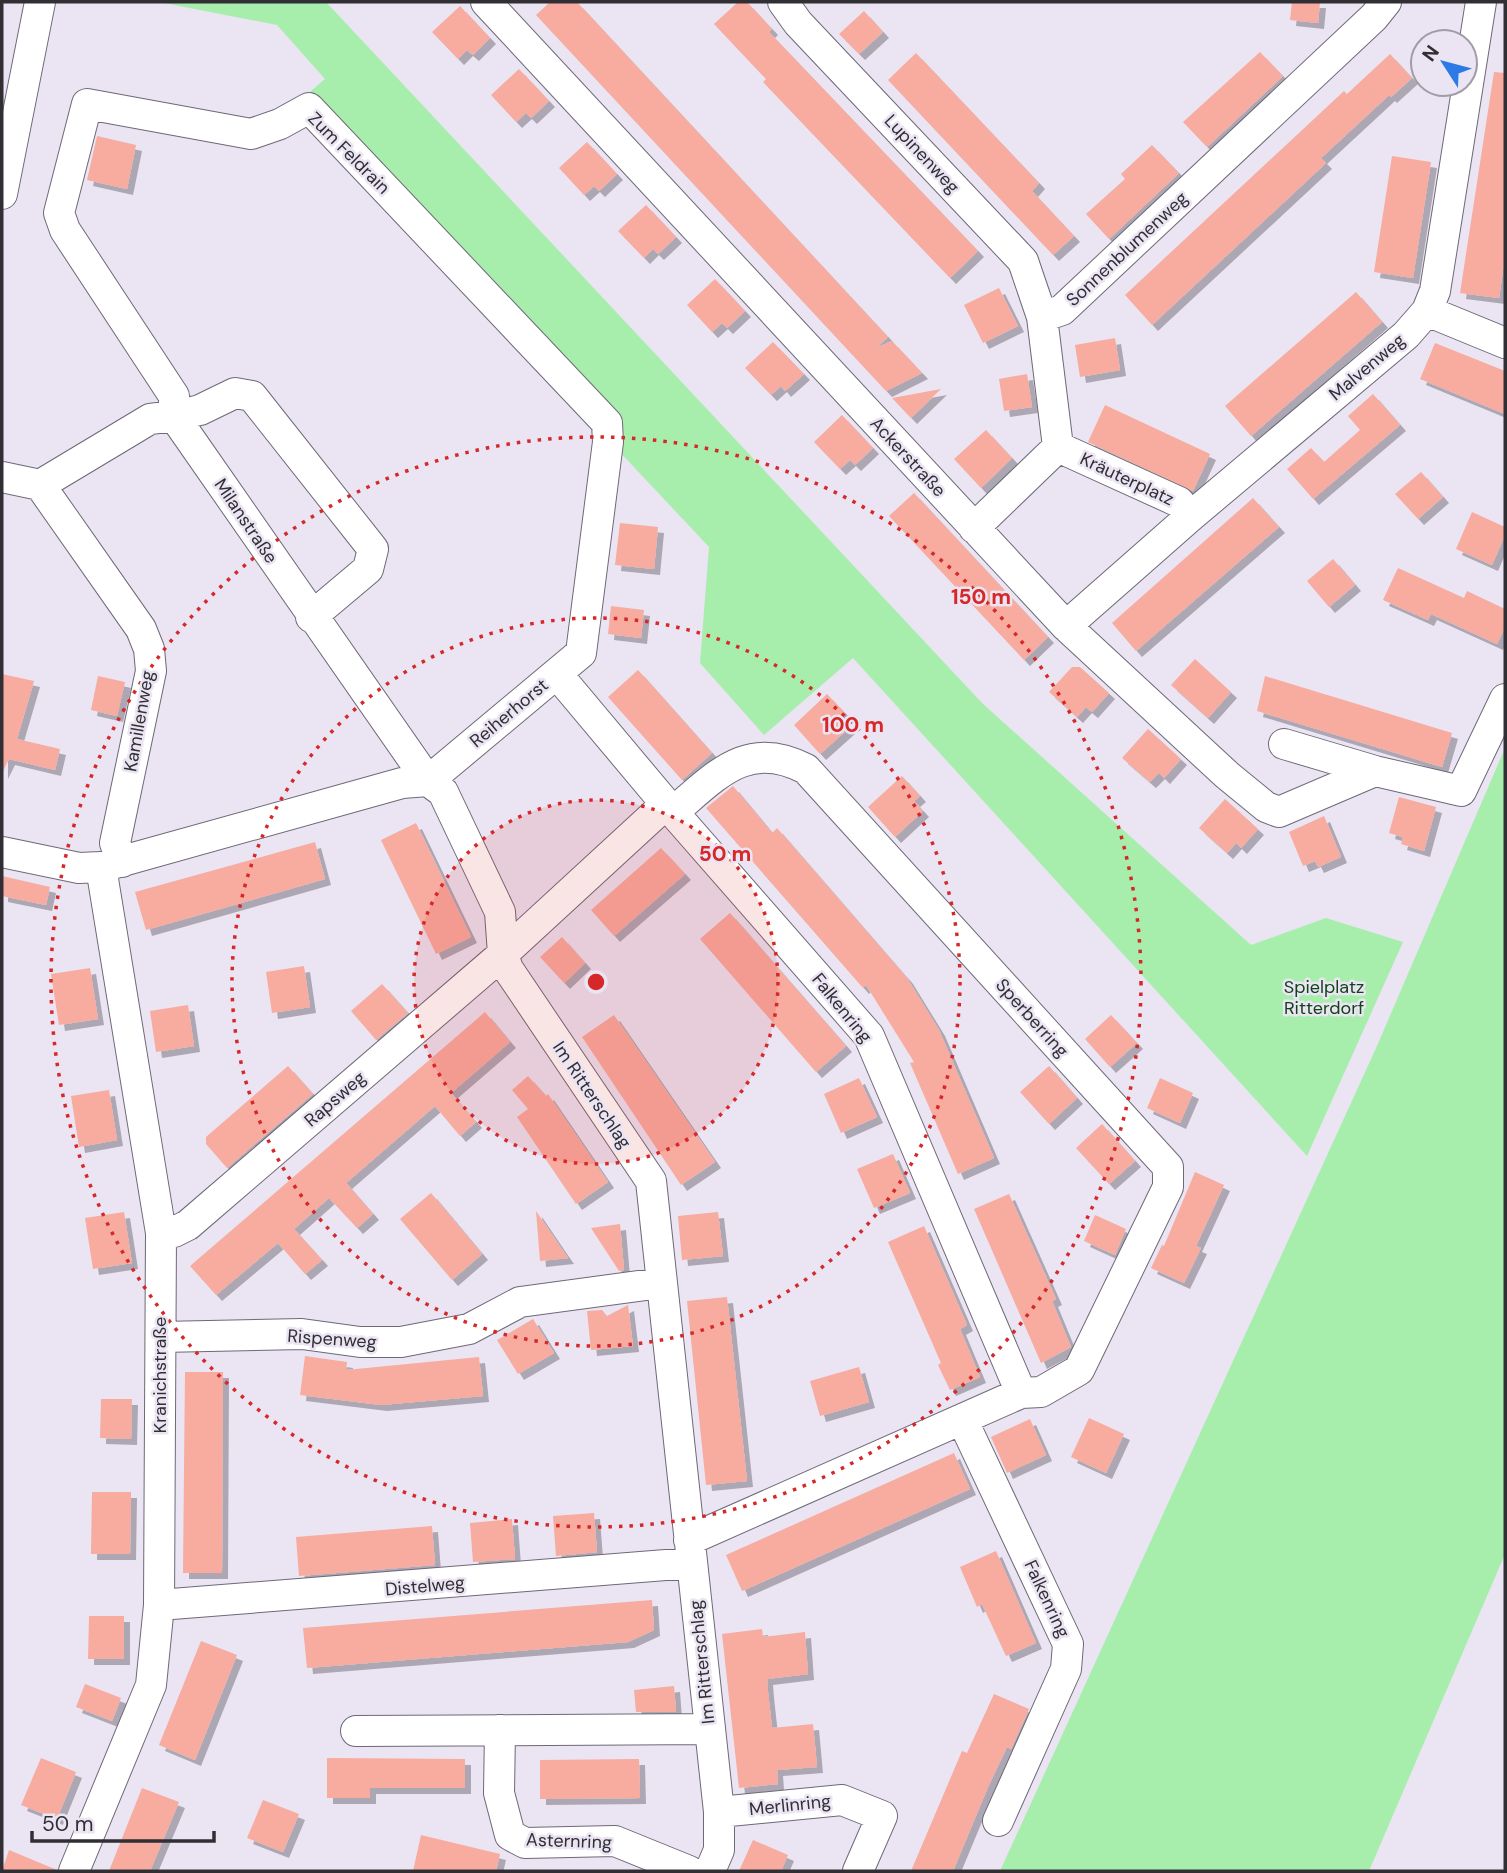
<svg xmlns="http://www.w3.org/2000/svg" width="1507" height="1873" viewBox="0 0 1507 1873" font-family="'DM Sans',sans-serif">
	<defs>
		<filter id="shadow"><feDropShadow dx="6" dy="6" stdDeviation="0" flood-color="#0004"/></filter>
	</defs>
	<rect width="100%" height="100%" fill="#eae4f3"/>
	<path fill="#a7eeac" d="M 159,2 L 326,2 L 982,703 L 1251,945 L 1326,918 L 1403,942 L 1307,1156 L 853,658 L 764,735 L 700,663 L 709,547 L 616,448 L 616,419 L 310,92 L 325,79 L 277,25 Z
		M 1505,748 L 1505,1554 L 1369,1871 L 1000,1871 L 1377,1046 Z"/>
	<path fill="#f8ab9f" filter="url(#shadow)" d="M 550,2 L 577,2 L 888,337 L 876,348 L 892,341 L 922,373 L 886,391 L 536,15 Z
		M 738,2 L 747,2 L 772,29 L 769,32 L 978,251 L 950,278 L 763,82 L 766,79 L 714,24 Z
		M 1292,2 L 1320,2 L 1318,23 L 1290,20 Z
		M 460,6 L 490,38 L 473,55 L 467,50 L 458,59 L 432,32 Z
		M 864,11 L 883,32 L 859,54 L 839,34 Z
		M 1260,52 L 1283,76 L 1207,147 L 1183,122 Z
		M 916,53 L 1039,183 L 1032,191 L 1074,236 L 1053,255 L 888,80 Z
		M 1390,54 L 1412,78 L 1391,97 L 1389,95 L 1321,158 L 1326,163 L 1152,325 L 1125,295 L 1344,91 L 1347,94 Z
		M 519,69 L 549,101 L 531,118 L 526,113 L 516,122 L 491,95 Z
		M 1494,72 L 1505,73 L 1505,256 L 1499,298 L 1460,293 Z
		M 97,136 L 136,145 L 127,189 L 87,180 Z
		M 587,142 L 617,174 L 599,191 L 594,186 L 584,195 L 559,168 Z
		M 1152,145 L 1179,173 L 1109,239 L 1086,214 L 1125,179 L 1121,174 Z
		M 1392,156 L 1431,162 L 1413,278 L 1374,272 Z
		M 646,205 L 676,237 L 658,254 L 653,249 L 644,258 L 618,231 Z
		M 715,279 L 745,311 L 727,328 L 722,323 L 712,332 L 687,305 Z
		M 999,288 L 1018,326 L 983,343 L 964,305 Z
		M 1356,292 L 1382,322 L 1251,436 L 1225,406 Z
		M 1115,338 L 1120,370 L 1080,377 L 1075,345 Z
		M 773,342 L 804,374 L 785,391 L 781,386 L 771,395 L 745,368 Z
		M 1435,343 L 1505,371 L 1505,414 L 1420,379 Z
		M 1027,374 L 1032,407 L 1004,411 L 999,379 Z
		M 941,389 L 911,418 L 892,398 Z
		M 1373,394 L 1400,425 L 1313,499 L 1287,469 L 1311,448 L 1324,462 L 1360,430 L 1348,416 Z
		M 1105,405 L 1210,454 L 1193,491 L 1088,442 Z
		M 842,415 L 873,448 L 855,465 L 850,460 L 840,469 L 814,442 Z
		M 986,430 L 1012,458 L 981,488 L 954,459 Z
		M 1421,472 L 1443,497 L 1418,519 L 1395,494 Z
		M 914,493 L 1048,637 L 1024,660 L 889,516 Z
		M 1253,498 L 1279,527 L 1136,651 L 1112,623 Z
		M 1472,512 L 1505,527 L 1505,535 L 1492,565 L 1456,549 Z
		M 620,523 L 658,527 L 654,569 L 615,565 Z
		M 1333,559 L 1355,585 L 1329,607 L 1307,581 Z
		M 1398,568 L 1464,598 L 1467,591 L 1505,609 L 1505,627 L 1497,644 L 1431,614 L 1428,620 L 1383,600 Z
		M 611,606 L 644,610 L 641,638 L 608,634 Z
		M 1195,659 L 1231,692 L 1208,718 L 1171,685 Z
		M 1072,667 L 1080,667 L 1109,693 L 1092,712 L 1086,707 L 1077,717 L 1049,692 Z
		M 638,670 L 712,753 L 682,780 L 608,697 Z
		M 2,674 L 34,681 L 17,739 L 60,749 L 55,770 L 9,759 L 2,773 Z
		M 98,676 L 125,682 L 117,716 L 91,710 Z
		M 1265,676 L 1452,733 L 1442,767 L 1257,711 Z
		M 827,694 L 845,713 L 839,718 L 849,728 L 820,754 L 794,725 Z
		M 1148,729 L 1181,759 L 1164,778 L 1159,773 L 1150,782 L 1122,758 Z
		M 902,776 L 920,796 L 914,801 L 923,811 L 895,837 L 868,807 Z
		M 733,786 L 772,833 L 777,828 L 907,978 L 939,1030 L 994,1158 L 958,1174 L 910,1063 L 914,1062 L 866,985 L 863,988 L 706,808 Z
		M 1399,797 L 1436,807 L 1424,851 L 1401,844 L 1403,837 L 1389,833 Z
		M 1225,799 L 1258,829 L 1241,848 L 1236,843 L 1227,853 L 1199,828 Z
		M 1324,816 L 1341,857 L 1318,867 L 1315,861 L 1303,866 L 1289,832 Z
		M 416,823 L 471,937 L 436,954 L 381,840 Z
		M 315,842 L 325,879 L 146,930 L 135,892 Z
		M 661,848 L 685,874 L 614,936 L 591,910 Z
		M 2,876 L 50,887 L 46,905 L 2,896 Z
		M 730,913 L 846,1046 L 816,1072 L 700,939 Z
		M 562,937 L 585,963 L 564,983 L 540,957 Z
		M 304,966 L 310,1007 L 272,1013 L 266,972 Z
		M 90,968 L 98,1019 L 59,1025 L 51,974 Z
		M 382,984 L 408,1013 L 376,1040 L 351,1011 Z
		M 188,1005 L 194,1046 L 156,1052 L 150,1011 Z
		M 485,1012 L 510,1042 L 451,1093 L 476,1122 L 460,1136 L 435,1106 L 346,1183 L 373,1214 L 357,1228 L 329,1198 L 294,1229 L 322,1260 L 305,1274 L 278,1243 L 216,1295 L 190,1266 Z
		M 614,1015 L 715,1162 L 681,1185 L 582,1037 Z
		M 1111,1015 L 1137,1043 L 1110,1067 L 1085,1039 Z
		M 288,1066 L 313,1094 L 227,1168 L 206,1144 L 206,1137 Z
		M 1049,1066 L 1077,1098 L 1049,1124 L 1020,1092 Z
		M 528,1076 L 546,1096 L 548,1094 L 608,1182 L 576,1204 L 517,1117 L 528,1109 L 512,1090 Z
		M 859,1078 L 877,1117 L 841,1133 L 824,1094 Z
		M 1160,1078 L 1193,1093 L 1180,1123 L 1147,1108 Z
		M 109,1090 L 117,1140 L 79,1147 L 71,1096 Z
		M 1102,1124 L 1135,1161 L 1109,1184 L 1076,1148 Z
		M 893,1154 L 910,1193 L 874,1208 L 857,1169 Z
		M 1195,1172 L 1224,1185 L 1196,1246 L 1201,1248 L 1184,1283 L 1151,1268 L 1162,1245 L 1164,1246 Z
		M 431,1193 L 482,1254 L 452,1280 L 400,1219 Z
		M 1009,1194 L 1056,1299 L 1052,1301 L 1071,1347 L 1041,1363 L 974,1209 Z
		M 536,1211 L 559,1245 L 568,1258 L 540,1261 Z
		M 124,1212 L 132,1263 L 93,1269 L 85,1218 Z
		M 718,1212 L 723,1256 L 682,1260 L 678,1216 Z
		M 1095,1215 L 1126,1229 L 1115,1255 L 1084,1241 Z
		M 620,1224 L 624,1270 L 619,1271 L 591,1228 Z
		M 924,1226 L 967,1325 L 960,1329 L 980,1377 L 950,1390 L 938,1365 L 941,1363 L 888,1242 Z
		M 727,1297 L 747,1481 L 706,1485 L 687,1301 Z
		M 628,1305 L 633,1346 L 591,1350 L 587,1311 L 602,1310 L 607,1316 Z
		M 533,1319 L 554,1353 L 518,1374 L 497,1340 Z
		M 305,1356 L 347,1362 L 346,1370 L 479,1357 L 483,1396 L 381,1405 L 300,1395 Z
		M 859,1367 L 869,1402 L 820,1416 L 810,1381 Z
		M 185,1372 L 223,1372 L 222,1573 L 183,1573 Z
		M 101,1399 L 132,1399 L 131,1439 L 100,1438 Z
		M 1089,1418 L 1124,1434 L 1106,1473 L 1071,1457 Z
		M 1030,1419 L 1046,1455 L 1007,1473 L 991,1437 Z
		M 954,1453 L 970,1489 L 742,1591 L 726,1555 Z
		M 92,1492 L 131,1492 L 130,1554 L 91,1554 Z
		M 594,1513 L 597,1552 L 556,1556 L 553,1516 Z
		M 512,1519 L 515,1559 L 473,1562 L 470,1523 Z
		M 432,1526 L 435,1565 L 299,1576 L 296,1537 Z
		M 996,1551 L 1036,1643 L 1006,1656 L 982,1604 L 977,1607 L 960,1567 Z
		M 652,1600 L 654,1630 L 628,1642 L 307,1668 L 303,1628 Z
		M 89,1616 L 124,1616 L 124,1659 L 88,1659 Z
		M 762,1629 L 763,1637 L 805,1632 L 808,1674 L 767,1679 L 768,1692 L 772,1728 L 813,1724 L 817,1767 L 777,1770 L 778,1784 L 739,1788 L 722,1634 Z
		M 201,1641 L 237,1655 L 195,1760 L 159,1745 Z
		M 85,1684 L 121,1698 L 112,1721 L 76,1707 Z
		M 674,1686 L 676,1712 L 636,1712 L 634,1690 Z
		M 994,1694 L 1029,1709 L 1011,1749 L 1007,1747 L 988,1787 L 953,1871 L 911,1871 L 962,1751 L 967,1753 Z
		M 41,1758 L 76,1772 L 57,1819 L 21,1805 Z
		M 327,1758 L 465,1759 L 465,1788 L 370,1788 L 370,1798 L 327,1798 Z
		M 639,1759 L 640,1798 L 540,1799 L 540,1760 Z
		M 142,1788 L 179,1802 L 150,1871 L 109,1871 Z
		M 263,1800 L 299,1814 L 283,1852 L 247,1838 Z
		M 421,1835 L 500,1854 L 496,1871 L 413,1871 Z
		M 753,1840 L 788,1855 L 781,1871 L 739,1871 Z
		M 9,1850 L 57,1870 L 57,1871 L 2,1871 Z"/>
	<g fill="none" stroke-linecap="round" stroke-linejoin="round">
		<g stroke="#6e6976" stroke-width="32">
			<path id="minor" d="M 486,2 L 1066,626 L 1227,775 L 1266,807 L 1279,812 L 1375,771
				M 783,2 L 798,23 L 1023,261 L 1042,317
				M 2,194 L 40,2
				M 1427,311 L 1505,343
				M 1058,447 L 1179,502 L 1191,516
				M 2,477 L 40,485 L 150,419 L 174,416 L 428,781 L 581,653 L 608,442 L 607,423 L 309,108 L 280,124 L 251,134 L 87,104 L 59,213 L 65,230 L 174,396 L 174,416 L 200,410 L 235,393 L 252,396 L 373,549 L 368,569 L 311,617
				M 40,485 L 141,629 L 149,649 L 151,671 L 115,843 L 122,862
				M 974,528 L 1058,447 L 1042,317 L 1062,310 L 1374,17 L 1386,2
				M 1066,626 L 1191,516 L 1406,335 L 1427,311 L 1435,291 L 1481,2
				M 557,674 L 666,804
				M 1284,744 L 1375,771 L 1461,791 L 1505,699
				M 673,812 C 716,776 747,738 806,769 L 1168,1167 L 1168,1187 L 1079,1370 L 1041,1392 L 1021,1393
				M 2,852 L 79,868 L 101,867 L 402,783 L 428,781 L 443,792 L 500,912 L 503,954 L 508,969 L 651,1181 L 719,1812 L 719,1850 L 710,1871
				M 161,1233 L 174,1232 L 188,1225 L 503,954 L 666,804 L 869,1036 L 1021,1393 L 689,1540
				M 161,1337 L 302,1334 L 360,1342 L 401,1342 L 469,1329 L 520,1302 L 661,1283
				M 962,1419 L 1068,1644 L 1066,1669 L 998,1821
				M 159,1605 L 691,1563
				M 500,1730 L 499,1793 L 510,1835 L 525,1843 L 615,1841 L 689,1871
				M 356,1731 L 710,1729
				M 719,1812 L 842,1800 L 882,1816 L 858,1871
				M 74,1871 L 151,1685 L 159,1605 L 161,1233 L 101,867"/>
		</g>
		<use href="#minor" stroke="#fff" stroke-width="30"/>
	</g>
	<circle cx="596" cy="982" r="182" fill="#d62828" fill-opacity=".12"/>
	<g fill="none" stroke="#d62828" stroke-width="3.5" stroke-dasharray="3.5 7">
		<circle cx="596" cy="982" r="182"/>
		<circle cx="596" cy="982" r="364"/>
		<circle cx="596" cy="982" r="545"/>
	</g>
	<g text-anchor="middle" stroke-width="5" stroke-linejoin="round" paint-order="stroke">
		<g font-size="18" fill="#312f34" stroke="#eae4f3">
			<text transform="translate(349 153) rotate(45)" y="6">Zum Feldrain</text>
			<text transform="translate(922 154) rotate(47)" y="6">Lupinenweg</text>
			<text transform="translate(1127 249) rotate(-43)" y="6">Sonnenblumenweg</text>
			<text transform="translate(1367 367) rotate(-40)" y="6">Malvenweg</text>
			<text transform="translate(908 457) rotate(47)" y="6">Ackerstraße</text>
			<text transform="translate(1127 479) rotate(25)" y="6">Kräuterplatz</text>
			<text transform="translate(246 521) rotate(56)" y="6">Milanstraße</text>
			<text transform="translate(509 713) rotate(-40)" y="6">Reiherhorst</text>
			<text transform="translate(139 721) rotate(-80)" y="6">Kamillenweg</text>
			<text transform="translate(842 1008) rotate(51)" y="6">Falkenring</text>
			<text transform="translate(1032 1018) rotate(48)" y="6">Sperberring</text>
			<text transform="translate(592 1095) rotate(56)" y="6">Im Ritterschlag</text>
			<text transform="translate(335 1099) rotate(-41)" y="6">Rapsweg</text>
			<text transform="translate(332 1339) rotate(4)" y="6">Rispenweg</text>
			<text transform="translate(160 1375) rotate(-90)" y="6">Kranichstraße</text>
			<text transform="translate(425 1586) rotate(-5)" y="6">Distelweg</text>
			<text transform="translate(1047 1599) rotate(65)" y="6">Falkenring</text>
			<text transform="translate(702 1662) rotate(-96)" y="6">Im Ritterschlag</text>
			<text transform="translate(790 1805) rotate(-6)" y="6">Merlinring</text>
			<text transform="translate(569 1841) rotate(2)" y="6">Asternring</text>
		</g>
		<g font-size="18" fill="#114319" stroke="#eae4f3">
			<text x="1324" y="993">Spielplatz<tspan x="1324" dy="21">Ritterdorf</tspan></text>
		</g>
	</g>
	<circle cx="596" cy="982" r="10" fill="#d62828" stroke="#eae4f3" stroke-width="3.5"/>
	<g font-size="21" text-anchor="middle" font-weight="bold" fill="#d62828" stroke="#eae4f3" stroke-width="5" stroke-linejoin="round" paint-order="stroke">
		<text x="981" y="604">150 m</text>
		<text x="853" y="732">100 m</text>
		<text x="725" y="861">50 m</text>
	</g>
	<rect width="1507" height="1873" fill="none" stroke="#312f34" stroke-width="7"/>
	<g transform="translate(1444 63) rotate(306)"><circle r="33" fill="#eae4f3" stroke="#a09ca7" stroke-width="2"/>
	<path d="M0-5L12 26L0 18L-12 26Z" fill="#2b7ae6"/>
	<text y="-10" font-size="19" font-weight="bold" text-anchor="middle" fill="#312f34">N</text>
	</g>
	<path d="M32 1831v10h182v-10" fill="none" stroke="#312f34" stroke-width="3.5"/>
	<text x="42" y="1831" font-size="21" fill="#312f34" stroke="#eae4f3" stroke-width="5" paint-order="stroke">50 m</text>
</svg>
